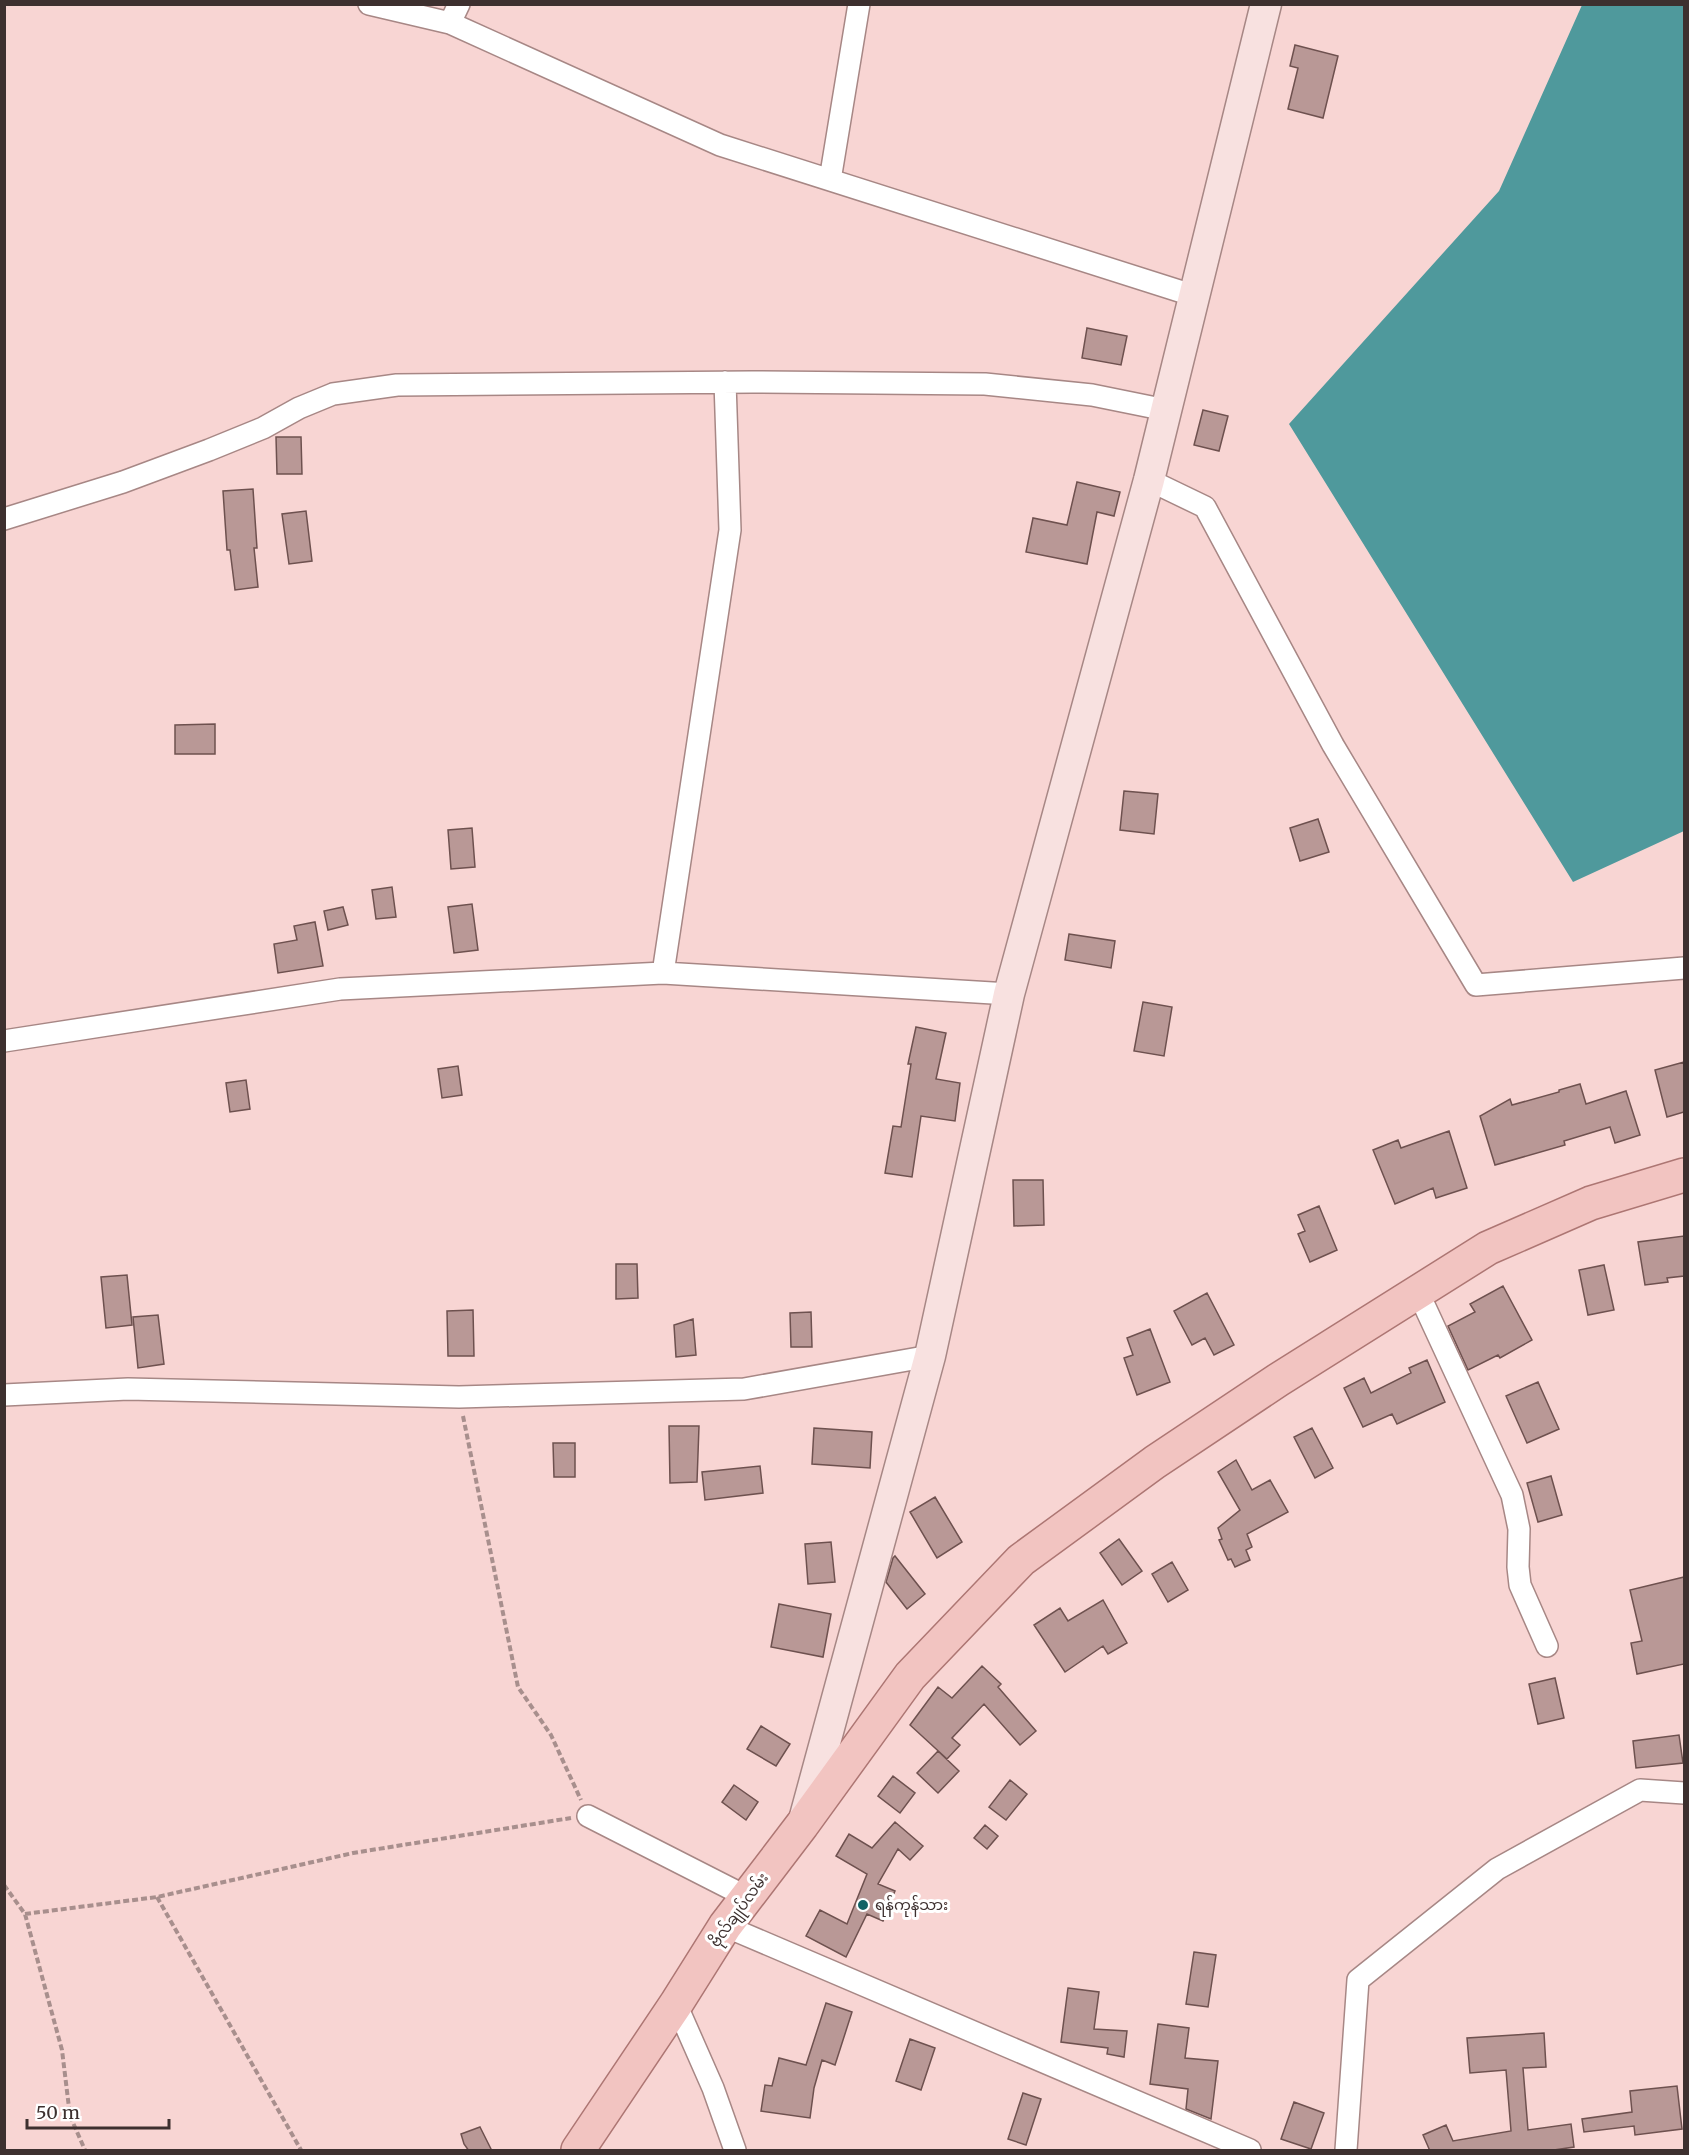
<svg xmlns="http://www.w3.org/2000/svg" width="1689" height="2155" viewBox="0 0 1689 2155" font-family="Merriweather,'Noto Sans Myanmar',serif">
	<rect width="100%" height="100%" fill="#f8d5d3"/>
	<path fill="#4f999c" d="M 1582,5 L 1684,5 L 1684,831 L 1573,882 L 1289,424 L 1499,191 Z"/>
	<path fill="#b99896" stroke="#6e514f" stroke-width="1.5" d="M 1295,45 L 1338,56 L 1323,118 L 1288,109 L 1298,68 L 1290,66 Z
		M 1087,328 L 1127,336 L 1121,365 L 1082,358 Z
		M 1203,410 L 1228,416 L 1219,451 L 1194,445 Z
		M 276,437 L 301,437 L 302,474 L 277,474 Z
		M 1077,482 L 1120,492 L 1114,516 L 1097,512 L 1087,564 L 1026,552 L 1033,518 L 1067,525 Z
		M 253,489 L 257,548 L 254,548 L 258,587 L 235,590 L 230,550 L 227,550 L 223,491 Z
		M 306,511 L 312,561 L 289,564 L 282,514 Z
		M 215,724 L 215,754 L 175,754 L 175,725 Z
		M 1124,791 L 1158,794 L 1154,834 L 1120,830 Z
		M 1318,819 L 1329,852 L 1300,861 L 1290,828 Z
		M 472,828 L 475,867 L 451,869 L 448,830 Z
		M 392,887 L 396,917 L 376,919 L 372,890 Z
		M 472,904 L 478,950 L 454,953 L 448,907 Z
		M 343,907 L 348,925 L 328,930 L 324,911 Z
		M 315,922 L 323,966 L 278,973 L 274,944 L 297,940 L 294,926 Z
		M 1069,934 L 1115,941 L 1111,968 L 1065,960 Z
		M 1143,1002 L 1172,1007 L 1164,1056 L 1134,1051 Z
		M 916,1027 L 946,1033 L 936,1079 L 960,1083 L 955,1121 L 921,1116 L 912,1177 L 885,1173 L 893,1126 L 901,1127 L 911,1064 L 908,1064 Z
		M 1684,1062 L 1684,1112 L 1667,1117 L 1655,1070 Z
		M 458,1066 L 462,1095 L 442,1098 L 438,1069 Z
		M 246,1080 L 250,1109 L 230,1112 L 226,1083 Z
		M 1580,1084 L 1586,1104 L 1626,1091 L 1640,1135 L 1615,1143 L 1610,1127 L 1564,1141 L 1565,1145 L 1495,1165 L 1480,1116 L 1510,1099 L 1512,1105 L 1559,1092 L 1559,1090 Z
		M 1449,1131 L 1467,1188 L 1436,1198 L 1433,1188 L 1395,1204 L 1373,1150 L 1398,1140 L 1401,1148 Z
		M 1013,1180 L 1043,1180 L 1044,1225 L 1014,1226 Z
		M 1319,1206 L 1337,1250 L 1310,1262 L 1298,1234 L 1305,1231 L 1298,1215 Z
		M 1684,1236 L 1684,1276 L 1667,1278 L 1668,1282 L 1645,1285 L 1638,1242 Z
		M 616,1264 L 637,1264 L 638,1298 L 616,1299 Z
		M 1604,1265 L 1614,1310 L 1588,1315 L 1579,1270 Z
		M 127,1275 L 132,1325 L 106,1328 L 101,1277 Z
		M 1503,1286 L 1532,1340 L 1500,1358 L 1498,1355 L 1468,1370 L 1448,1326 L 1475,1312 L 1470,1304 Z
		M 1207,1293 L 1234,1345 L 1214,1355 L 1205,1338 L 1192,1345 L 1174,1311 Z
		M 473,1310 L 474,1356 L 448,1356 L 447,1311 Z
		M 811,1312 L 812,1347 L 791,1347 L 790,1313 Z
		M 158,1315 L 164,1364 L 138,1368 L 133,1317 Z
		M 693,1319 L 696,1355 L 676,1357 L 674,1325 Z
		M 1150,1329 L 1170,1382 L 1137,1395 L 1124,1358 L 1133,1355 L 1127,1338 Z
		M 1427,1360 L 1445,1402 L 1397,1424 L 1392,1414 L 1363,1427 L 1344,1388 L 1364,1378 L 1371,1393 L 1411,1373 L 1409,1368 Z
		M 1538,1382 L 1559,1429 L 1527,1443 L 1506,1396 Z
		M 669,1426 L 699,1426 L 697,1482 L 670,1483 Z
		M 814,1428 L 872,1432 L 870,1468 L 812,1464 Z
		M 1312,1428 L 1333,1468 L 1315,1478 L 1294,1437 Z
		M 553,1443 L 575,1443 L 575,1477 L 554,1477 Z
		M 1236,1460 L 1252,1490 L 1270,1480 L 1288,1512 L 1247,1534 L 1252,1547 L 1246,1550 L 1250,1560 L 1235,1567 L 1231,1559 L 1228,1560 L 1219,1540 L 1222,1539 L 1218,1528 L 1240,1510 L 1218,1472 Z
		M 760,1466 L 763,1493 L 705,1500 L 702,1472 Z
		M 1551,1476 L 1562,1515 L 1538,1522 L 1527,1483 Z
		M 935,1497 L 962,1542 L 937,1558 L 910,1512 Z
		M 1119,1539 L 1142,1571 L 1122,1585 L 1100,1553 Z
		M 831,1542 L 835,1582 L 808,1584 L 805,1544 Z
		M 895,1556 L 925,1594 L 907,1609 L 886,1582 L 893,1558 Z
		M 1172,1562 L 1188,1590 L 1168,1602 L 1152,1574 Z
		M 1684,1577 L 1684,1664 L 1637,1674 L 1631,1643 L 1642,1641 L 1630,1590 Z
		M 1103,1600 L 1127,1643 L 1108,1654 L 1103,1646 L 1065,1672 L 1034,1625 L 1060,1608 L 1068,1621 Z
		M 779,1604 L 831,1614 L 823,1657 L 771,1647 Z
		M 982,1666 L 1001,1684 L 998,1687 L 1036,1731 L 1020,1745 L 984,1704 L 952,1738 L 960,1745 L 947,1759 L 910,1725 L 938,1687 L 952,1698 Z
		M 1555,1678 L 1564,1718 L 1538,1724 L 1529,1684 Z
		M 761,1726 L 790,1744 L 776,1766 L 747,1749 Z
		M 1679,1735 L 1683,1763 L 1636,1768 L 1633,1741 Z
		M 938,1751 L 959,1771 L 938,1793 L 917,1773 Z
		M 893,1776 L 915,1793 L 900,1813 L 878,1796 Z
		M 1010,1780 L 1027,1794 L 1006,1820 L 989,1807 Z
		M 734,1785 L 758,1802 L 746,1820 L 722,1802 Z
		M 895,1822 L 923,1846 L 910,1860 L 898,1849 L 878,1884 L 895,1891 L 883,1921 L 867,1914 L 846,1957 L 806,1936 L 820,1910 L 847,1924 L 867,1874 L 836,1856 L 849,1834 L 872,1848 Z
		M 985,1825 L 998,1836 L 987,1849 L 974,1838 Z
		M 1194,1952 L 1216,1955 L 1208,2007 L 1186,2004 Z
		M 1068,1988 L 1099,1992 L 1094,2029 L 1127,2031 L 1124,2057 L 1107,2054 L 1108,2048 L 1061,2042 Z
		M 826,2003 L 852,2012 L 835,2065 L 822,2060 L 814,2088 L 810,2118 L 761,2111 L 765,2085 L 772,2086 L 779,2058 L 806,2065 Z
		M 1158,2024 L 1189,2028 L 1185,2058 L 1218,2061 L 1211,2119 L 1186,2109 L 1188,2089 L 1150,2084 Z
		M 1544,2033 L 1546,2067 L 1523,2068 L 1528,2130 L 1571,2124 L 1574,2147 L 1547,2151 L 1430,2151 L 1423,2135 L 1446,2125 L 1453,2141 L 1511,2131 L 1506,2070 L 1470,2073 L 1467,2038 Z
		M 910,2039 L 935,2048 L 921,2090 L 896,2081 Z
		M 1677,2086 L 1682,2129 L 1635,2135 L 1634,2126 L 1584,2132 L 1582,2119 L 1632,2112 L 1630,2091 Z
		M 1023,2093 L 1041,2099 L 1026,2145 L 1008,2139 Z
		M 1294,2102 L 1324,2113 L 1311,2149 L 1281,2139 Z
		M 480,2127 L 492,2151 L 469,2151 L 464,2144 L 461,2134 Z"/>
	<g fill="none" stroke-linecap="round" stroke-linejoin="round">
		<g stroke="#a78785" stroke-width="24">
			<path id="street" d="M 369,4 L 450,23 L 720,145 L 1195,296
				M 450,23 L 459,4
				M 830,180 L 859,4
				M 1149,480 L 1205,507 L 1333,745 L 1476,985 L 1684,968
				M 4,519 L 123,482 L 209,450 L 263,428 L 299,408 L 333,394 L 397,385 L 752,382 L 985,384 L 1092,395 L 1166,410
				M 663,973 L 730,530 L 725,382
				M 4,1041 L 340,989 L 663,973 L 1009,994
				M 1418,1292 L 1512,1495 L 1519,1529 L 1518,1567 L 1520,1585 L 1547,1646
				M 4,1395 L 128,1389 L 459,1397 L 744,1389 L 930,1356
				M 588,1816 L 747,1897
				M 725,1926 L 1250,2150
				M 676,2004 L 713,2088 L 735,2150
				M 1346,2150 L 1358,1980 L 1497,1869 L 1640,1790 L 1684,1793"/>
		</g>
		<g stroke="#a78785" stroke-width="33">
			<path id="secondary" d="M 804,1820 L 930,1356 L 1009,994 L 1149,480 L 1266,4"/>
		</g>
		<g stroke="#ad7673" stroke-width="36">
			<path id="primary" d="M 578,2150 L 676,2004 L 725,1926 L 802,1825 L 910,1676 L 1021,1560 L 1155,1462 L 1278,1380 L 1488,1248 L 1591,1203 L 1684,1175"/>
		</g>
		<path stroke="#a88f8d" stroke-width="4" stroke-dasharray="6 3" stroke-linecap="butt" d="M 463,1416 L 518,1687 L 551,1735 L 581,1800
			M 4,1885 L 25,1914 L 62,2050 L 70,2116 L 85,2150
			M 157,1897 L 301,2150
			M 25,1914 L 157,1897 L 353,1853 L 571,1818"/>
		<use href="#street" stroke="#fff" stroke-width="21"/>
		<use href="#secondary" stroke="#f8e1e0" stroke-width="30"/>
		<use href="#primary" stroke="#f2c4c1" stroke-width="33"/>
	</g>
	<circle fill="#116265" stroke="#fff" stroke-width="2" cx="863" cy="1905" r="6"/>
	<g text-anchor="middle" stroke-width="6" stroke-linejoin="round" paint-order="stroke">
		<g font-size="15" fill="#3d302f" stroke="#fff" text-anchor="start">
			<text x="875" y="1910">ရန်ကုန်သား</text>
		</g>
		<g font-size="15" fill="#3d302f" stroke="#fff">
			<text transform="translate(739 1910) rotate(-54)" y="5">ဗိုလ်ချုပ်လမ်း</text>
		</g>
	</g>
	<rect width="1689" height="2155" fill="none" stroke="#3d302f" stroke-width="12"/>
	<path d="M27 2119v9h142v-9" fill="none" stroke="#3d302f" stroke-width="3"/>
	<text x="36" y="2119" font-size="18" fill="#3d302f" stroke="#ffffff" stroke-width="4.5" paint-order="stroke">50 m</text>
</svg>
